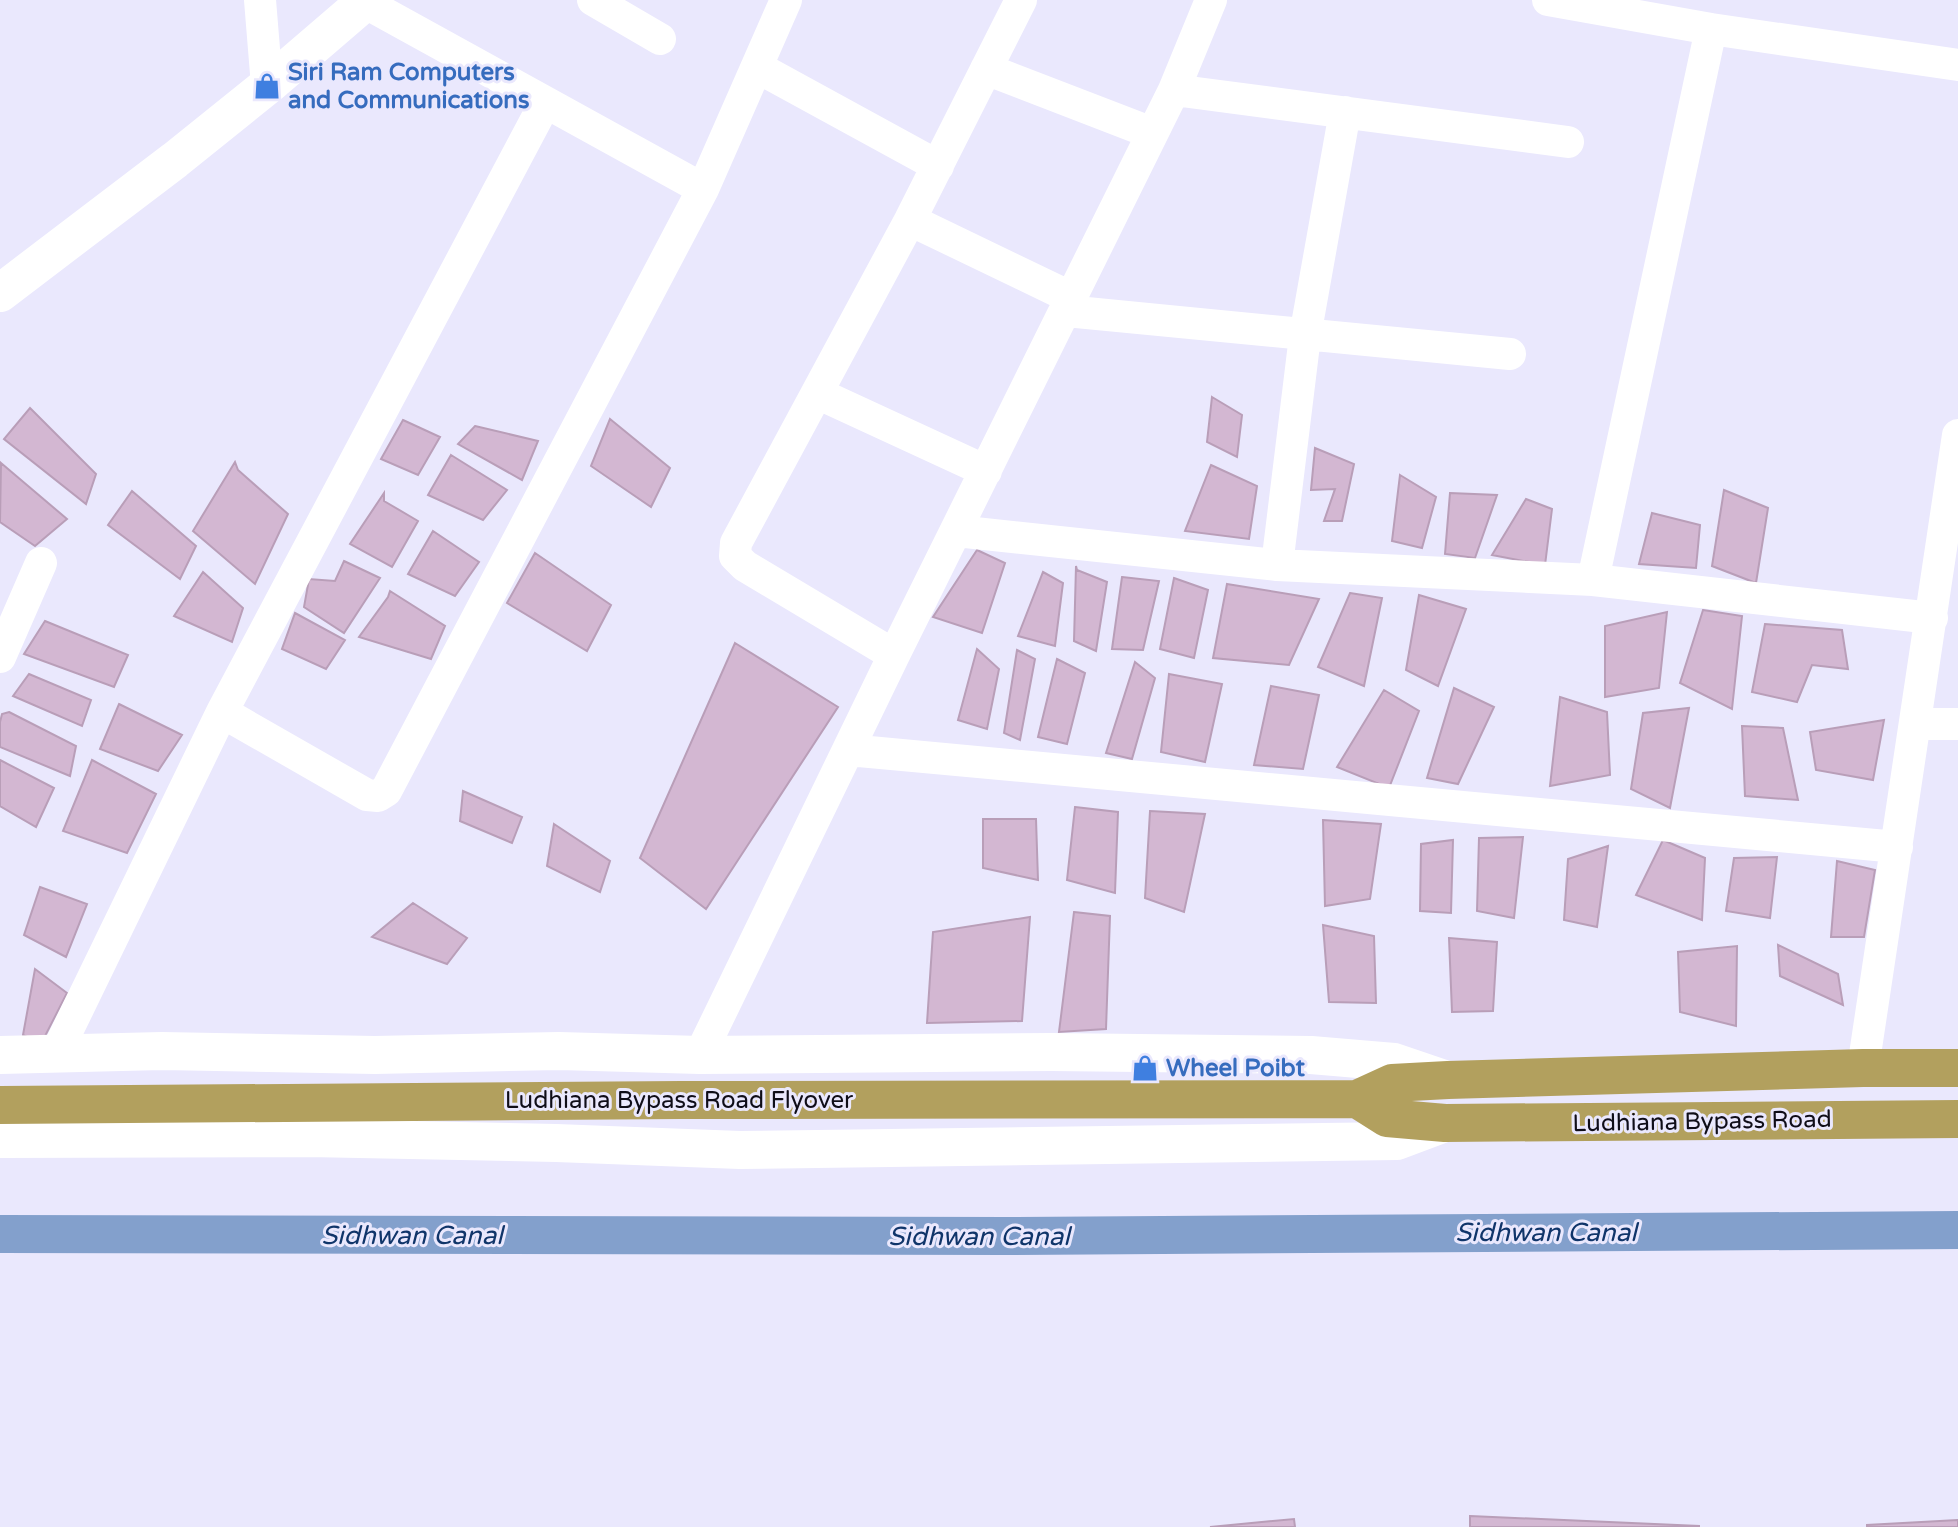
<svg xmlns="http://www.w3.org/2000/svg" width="1958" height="1527" viewBox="0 0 1958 1527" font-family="'Varela Round',sans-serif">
	<rect width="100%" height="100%" fill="#eae8fd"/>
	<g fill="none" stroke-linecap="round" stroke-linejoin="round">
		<path stroke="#83a0cc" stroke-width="38" d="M 0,1234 L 1007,1236 L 1958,1230"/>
	</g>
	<path fill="#d3b7d2" stroke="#b99eb8" stroke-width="2" d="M 1212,397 L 1242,415 L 1237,457 L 1207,442 Z
		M 30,408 L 96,474 L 86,504 L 4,439 Z
		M 610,419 L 670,468 L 651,507 L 591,466 Z
		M 403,420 L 440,437 L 418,475 L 381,459 Z
		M 475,426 L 538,441 L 522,480 L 458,444 Z
		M 1315,448 L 1354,464 L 1342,521 L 1324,521 L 1335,489 L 1311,490 Z
		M 451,455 L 507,490 L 483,520 L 428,495 Z
		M 235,462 L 238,470 L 288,514 L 255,584 L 193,531 Z
		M 1,463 L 67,519 L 35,546 L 0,522 Z
		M 1211,465 L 1257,486 L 1249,539 L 1185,531 Z
		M 1400,475 L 1436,497 L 1422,548 L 1392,541 Z
		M 1724,490 L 1768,508 L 1756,583 L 1712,566 Z
		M 132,491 L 196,546 L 180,579 L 108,525 Z
		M 384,493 L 384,501 L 418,521 L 392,567 L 350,544 Z
		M 1450,493 L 1497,495 L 1475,558 L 1445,554 Z
		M 1526,499 L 1552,509 L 1545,565 L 1492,555 Z
		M 1652,513 L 1700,525 L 1696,568 L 1639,564 Z
		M 433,531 L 479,562 L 455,596 L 408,574 Z
		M 977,550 L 1005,563 L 982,633 L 933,617 Z
		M 535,553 L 611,605 L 587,651 L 507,603 Z
		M 344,561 L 380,578 L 344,633 L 304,607 L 309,579 L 335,581 Z
		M 1076,566 L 1077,570 L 1107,582 L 1096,651 L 1074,641 Z
		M 203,572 L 243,608 L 232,642 L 174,616 Z
		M 1043,572 L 1063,583 L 1055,646 L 1018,636 Z
		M 1122,577 L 1159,581 L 1143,650 L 1112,649 Z
		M 1174,578 L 1208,590 L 1194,658 L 1160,649 Z
		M 1227,584 L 1319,599 L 1289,665 L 1213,658 Z
		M 390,591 L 445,626 L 431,659 L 359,637 L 388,597 Z
		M 1350,593 L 1382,598 L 1364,686 L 1318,667 Z
		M 1419,595 L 1466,609 L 1438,686 L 1406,670 Z
		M 1703,610 L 1742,616 L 1732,709 L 1680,683 Z
		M 1667,612 L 1659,688 L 1605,697 L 1605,626 Z
		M 295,613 L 345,640 L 326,669 L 282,649 Z
		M 45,621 L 128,655 L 114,687 L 24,654 Z
		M 1765,624 L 1842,630 L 1848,669 L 1812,665 L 1797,702 L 1752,692 Z
		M 735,643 L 838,707 L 706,909 L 640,858 Z
		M 977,649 L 999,669 L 987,729 L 958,720 Z
		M 1017,650 L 1035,659 L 1020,740 L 1004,733 Z
		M 1057,659 L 1085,673 L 1067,744 L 1038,737 Z
		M 1135,662 L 1155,678 L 1132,759 L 1106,753 Z
		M 29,674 L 91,700 L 82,726 L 13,696 Z
		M 1169,674 L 1222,684 L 1205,762 L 1161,752 Z
		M 1271,686 L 1319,695 L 1303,769 L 1254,765 Z
		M 1454,688 L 1494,707 L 1458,784 L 1427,778 Z
		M 1384,690 L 1419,711 L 1389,788 L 1337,767 Z
		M 1560,697 L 1607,712 L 1610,775 L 1550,786 Z
		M 119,704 L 182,735 L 158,771 L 100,749 Z
		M 1689,708 L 1670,808 L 1631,789 L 1643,713 Z
		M 9,712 L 76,746 L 70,776 L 0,747 L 0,722 L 2,714 Z
		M 1884,720 L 1873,780 L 1816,770 L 1810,732 Z
		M 1742,726 L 1783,728 L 1798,800 L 1745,796 Z
		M 0,760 L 54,788 L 36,827 L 0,806 Z
		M 92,760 L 156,794 L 127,853 L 63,831 Z
		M 463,791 L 522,817 L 512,843 L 460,821 Z
		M 1075,807 L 1118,812 L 1115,893 L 1067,880 Z
		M 1150,811 L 1205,814 L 1184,912 L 1145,898 Z
		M 983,819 L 1036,819 L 1038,880 L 983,868 Z
		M 1323,820 L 1381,824 L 1370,899 L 1325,906 Z
		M 554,824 L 610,861 L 600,892 L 547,866 Z
		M 1523,837 L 1514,918 L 1477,911 L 1479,838 Z
		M 1453,840 L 1451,913 L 1420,911 L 1421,844 Z
		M 1663,840 L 1705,858 L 1702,920 L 1636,895 Z
		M 1608,846 L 1597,927 L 1564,920 L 1568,859 Z
		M 1777,857 L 1770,918 L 1726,911 L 1734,858 Z
		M 1837,861 L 1875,870 L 1864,937 L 1831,937 Z
		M 40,887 L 87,904 L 66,957 L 24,935 Z
		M 413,903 L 467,938 L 447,964 L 372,937 Z
		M 1074,912 L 1110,916 L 1106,1029 L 1059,1032 Z
		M 1030,917 L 1022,1021 L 927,1023 L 933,932 Z
		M 1323,925 L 1374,936 L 1376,1003 L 1329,1002 Z
		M 1449,938 L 1497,942 L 1493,1011 L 1452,1012 Z
		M 1778,945 L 1838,974 L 1843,1005 L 1780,976 Z
		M 1737,946 L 1736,1026 L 1680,1012 L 1678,952 Z
		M 35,969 L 67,993 L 41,1044 L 23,1035 Z
		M 1470,1516 L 1699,1526 L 1699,1527 L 1470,1527 Z
		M 1294,1519 L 1295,1527 L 1210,1527 Z
		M 1958,1520 L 1958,1527 L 1867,1527 L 1867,1525 Z"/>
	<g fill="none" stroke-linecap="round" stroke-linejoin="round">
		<path stroke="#fff" stroke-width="32" d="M 260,0 L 267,86
			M 593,0 L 660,39
			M 1548,0 L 1711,29
			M 364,2 L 703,189
			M 757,67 L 938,166
			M 986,69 L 1152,133
			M 1174,90 L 1568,142
			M 910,220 L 1072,298
			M 1066,311 L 1510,354
			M 817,393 L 986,471
			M 956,531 L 1277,565 L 1593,580 L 1932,618
			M 1277,565 L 1305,336 L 1345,112
			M 1593,580 L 1711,29 L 1958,65
			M 894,655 L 745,566 L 735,556 L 736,543 L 910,220 L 1021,0
			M 0,657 L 41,563
			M 222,712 L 545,103
			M 1916,724 L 1958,724
			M 848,750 L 1897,847
			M 56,1054 L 222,712 L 367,795 L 378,796 L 386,791 L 703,189 L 786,0
			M 700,1055 L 894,655 L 1174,90 L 1211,0
			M 1863,1068 L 1958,435"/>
		<path stroke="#fff" stroke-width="38" d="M 0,293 L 175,160 L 267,86 L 367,0
			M 0,1055 L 162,1051 L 375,1055 L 559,1051 L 700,1055 L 1051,1052 L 1311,1055 L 1394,1062 L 1447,1080
			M 0,1139 L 309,1138 L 556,1143 L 740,1150 L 1397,1141 L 1445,1123"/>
		<path stroke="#b2a05e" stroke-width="38" d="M 1357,1099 L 1387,1118 L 1445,1123 L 1958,1119
			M 0,1105 L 681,1100 L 1357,1099 L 1392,1083 L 1448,1080 L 1863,1068 L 1958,1068"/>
	</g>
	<defs>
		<g id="shop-bare" transform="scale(2.1)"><path d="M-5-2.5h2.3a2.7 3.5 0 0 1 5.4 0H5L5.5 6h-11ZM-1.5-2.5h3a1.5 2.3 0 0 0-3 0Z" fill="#3f7fe0" stroke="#eae8fd" stroke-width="2.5" paint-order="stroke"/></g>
	</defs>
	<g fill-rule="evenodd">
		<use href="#shop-bare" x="267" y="86"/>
		<use href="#shop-bare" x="1145" y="1068"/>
	</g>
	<g text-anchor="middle" stroke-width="6" stroke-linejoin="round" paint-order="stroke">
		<g font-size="24" font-weight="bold" fill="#366cbe" stroke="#eae8fd" text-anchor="start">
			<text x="288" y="80">Siri Ram Computers<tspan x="288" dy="28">and Communications</tspan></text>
			<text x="1166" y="1076">Wheel Poibt</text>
		</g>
		<g font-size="24" fill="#0f0d18" stroke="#eae8fd">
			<text x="679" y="1108">Ludhiana Bypass Road Flyover</text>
			<text transform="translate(1702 1121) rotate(-1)" y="8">Ludhiana Bypass Road</text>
		</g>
		<g font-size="26" font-style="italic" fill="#10356a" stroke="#eae8fd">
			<text x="1546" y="1241">Sidhwan Canal</text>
			<text x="412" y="1244">Sidhwan Canal</text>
			<text x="979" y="1245">Sidhwan Canal</text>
		</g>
	</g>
</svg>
